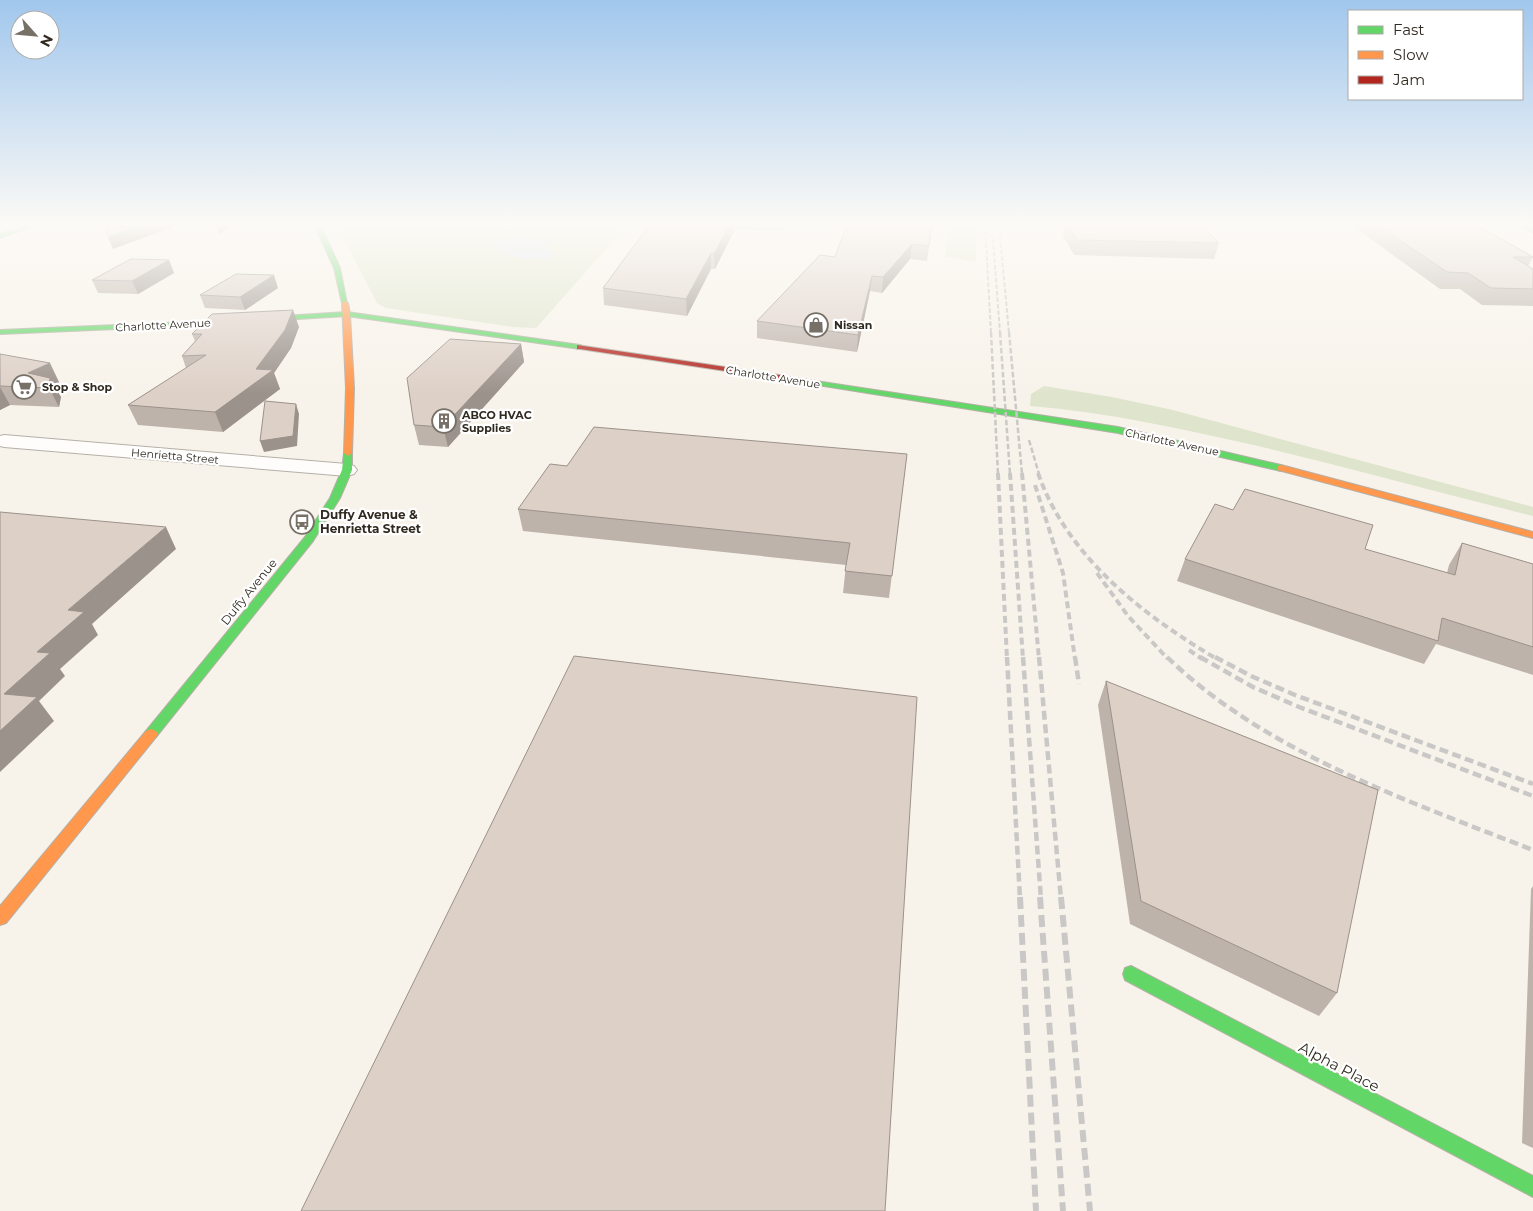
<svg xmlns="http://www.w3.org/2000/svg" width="1533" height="1211" viewBox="0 0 1533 1211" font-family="Montserrat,sans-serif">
	<rect width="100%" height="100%" fill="#f8f3ea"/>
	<path fill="#dfe5cd" d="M 336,224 L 625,224 L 616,238 L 536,328 L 513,327 L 386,308 L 377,303 Z
		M 950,224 L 976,224 L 976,262 L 945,257 Z
		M 1044,386 L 1112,397 L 1173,410 L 1533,507 L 1533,516 C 1441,493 1350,468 1258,446 C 1182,429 1107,412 1030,406 L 1031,394 Z"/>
	<path fill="#d8e3f4" d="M 518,236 L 530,237 L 535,242 L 550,239 L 544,248 L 553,252 L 550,258 C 536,261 505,259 495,246 L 500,241 Z"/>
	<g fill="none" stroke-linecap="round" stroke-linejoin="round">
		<g stroke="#b5b0a7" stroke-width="2">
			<path id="street" d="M 4,435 L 347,464 L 354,466 L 357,470 L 354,474 L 347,476 L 4,447 L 0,446 L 0,436 Z"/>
		</g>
		<g stroke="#b5b0a7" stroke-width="2">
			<path id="fast" d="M 32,224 L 41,224 L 0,238 L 0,234 Z
				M 314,224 L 320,224 L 340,268 L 347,304 L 342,303 L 334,268 Z
				M 1517,224 L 1524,224 L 1533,229 L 1533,233 Z
				M 347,312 L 580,345 L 584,347 L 580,349 L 347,316 L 187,326 L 0,334 L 0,330 L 187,322 Z
				M 783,376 L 1118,427 L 1281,465 L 1286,468 L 1281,471 L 1118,433 L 786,380 L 782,378 Z
				M 348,450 L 352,453 L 352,470 L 340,498 L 313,541 L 156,737 L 151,739 L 146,737 L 144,734 L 146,731 L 305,537 L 330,498 L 342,470 L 344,453 Z
				M 1131,966 L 1533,1176 L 1533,1197 L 1125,980 L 1123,974 L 1125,968 Z"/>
		</g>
		<g stroke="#b5b0a7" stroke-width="2">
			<path id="slow" d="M 345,301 L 348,303 L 350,314 L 354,388 L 352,453 L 348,456 L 344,453 L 346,388 L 342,303 Z
				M 1281,465 L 1533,532 L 1533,538 L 1278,470 L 1278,466 Z
				M 151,729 L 156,731 L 158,734 L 156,737 L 6,923 L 0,925 L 0,906 L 146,731 Z"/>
		</g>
		<g stroke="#b5b0a7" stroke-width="2">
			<path id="jam" d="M 577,345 L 786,376 L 790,378 L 786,380 L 580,349 L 577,349 Z"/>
		</g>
		<use href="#street" fill="#fefdfc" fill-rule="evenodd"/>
		<use href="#fast" fill="#63d668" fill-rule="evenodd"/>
		<use href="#slow" fill="#ff974d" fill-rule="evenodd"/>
		<use href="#jam" fill="#b3261e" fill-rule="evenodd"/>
		<path stroke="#cac8c6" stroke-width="2" stroke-dasharray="4.5 2" stroke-linecap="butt" d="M 985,224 L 991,333
			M 999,224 L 1009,333
			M 993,239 L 1000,333"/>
		<path stroke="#cac8c6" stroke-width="2.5" stroke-dasharray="5.5 2.5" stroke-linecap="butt" d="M 991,332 L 998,474
			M 1000,332 L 1010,474
			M 1009,332 L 1022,474
			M 1029,440 L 1039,474"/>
		<path stroke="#cac8c6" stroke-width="4" stroke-dasharray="7 4" stroke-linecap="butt" d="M 998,473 L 1007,659
			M 1010,473 L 1023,659
			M 1022,473 L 1039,659
			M 1038,473 C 1067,557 1144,616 1217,659
			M 1035,485 L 1063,573 L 1075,659
			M 1097,573 L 1128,616 L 1168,659
			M 1189,650 L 1202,659"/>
		<path stroke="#cac8c6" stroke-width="4.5" stroke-dasharray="9 4.5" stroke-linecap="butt" d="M 1007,657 L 1020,899
			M 1023,657 L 1041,899
			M 1039,657 L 1061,899
			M 1075,657 L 1079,684
			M 1167,657 C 1265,752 1408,801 1533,850
			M 1200,657 L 1253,687 L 1299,707 L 1533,796
			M 1215,657 L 1251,676 L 1295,695 L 1533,784"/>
		<path stroke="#cac8c6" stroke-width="6" stroke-dasharray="12 6" stroke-linecap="butt" d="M 1020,897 L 1036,1211
			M 1040,897 L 1063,1211
			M 1061,897 L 1090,1211"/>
	</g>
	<path fill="#beb3ab" d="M 650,224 L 784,224 L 783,231 L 735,229 L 715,269 L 711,269 L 687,316 L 604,305 L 603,288 Z
		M 932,224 L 927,261 L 910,259 L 882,293 L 870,291 L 857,352 L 757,338 L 757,321 Z
		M 1065,224 L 1200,224 L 1219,243 L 1214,259 L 1074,255 L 1063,236 L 1065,225 Z
		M 1344,224 L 1442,224 L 1533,257 L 1528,266 L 1533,269 L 1533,306 L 1482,305 L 1460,289 L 1440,289 L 1350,224 Z
		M 169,260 L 174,273 L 138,294 L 98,293 L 92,280 Z
		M 278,288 L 245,310 L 205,308 L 200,295 Z
		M 299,327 L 291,348 L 274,373 L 280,389 L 223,432 L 138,425 L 128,405 L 186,368 L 182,356 L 195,341 L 192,334 Z
		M 521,344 L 524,362 L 448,447 L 419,445 L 414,425 Z
		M 0,354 L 59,382 L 54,385 L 61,397 L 59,407 L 10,405 L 0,410 Z
		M 907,454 L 889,598 L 843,593 L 846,565 L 523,531 L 518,509 L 567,466 Z
		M 1462,543 L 1533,564 L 1533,675 L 1436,644 L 1424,664 L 1177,581 L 1185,559 L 1447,573 L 1449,565 Z
		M 1106,681 L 1337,993 L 1319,1016 L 1130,924 L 1098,705 Z
		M 1533,886 L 1533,1148 L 1522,1143 L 1531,889 Z"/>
	<path fill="#9b928b" d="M 147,224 L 182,224 L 113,249 L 108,237 Z
		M 215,224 L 236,224 L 219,234 Z
		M 730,224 L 735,224 L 735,229 L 715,269 L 714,254 Z
		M 912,244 L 910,259 L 882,293 L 883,277 Z
		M 711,253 L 711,269 L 687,316 L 686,299 Z
		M 169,260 L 174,273 L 138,294 L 132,281 Z
		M 274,275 L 278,288 L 245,310 L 240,297 Z
		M 872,276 L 870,291 L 857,352 L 858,335 Z
		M 293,310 L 299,327 L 291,348 L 274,373 L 280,389 L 223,432 L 215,412 L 256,369 Z
		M 521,344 L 524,362 L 448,447 L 443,427 Z
		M 50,363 L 59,382 L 54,385 L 61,397 L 59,407 L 49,388 L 28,373 Z
		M 0,387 L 10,405 L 0,410 Z
		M 296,404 L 299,414 L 297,446 L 264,452 L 260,441 Z
		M 166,527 L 176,549 L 92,624 L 98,635 L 60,669 L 65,676 L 39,701 L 54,721 L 0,772 L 0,731 L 4,694 L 37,652 L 68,610 Z"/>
	<path fill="#ddd0c7" stroke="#9b928b" d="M 106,224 L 147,224 L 108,237 Z
		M 650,224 L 730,224 L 714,254 L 711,253 L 686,299 L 603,288 Z
		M 847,224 L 932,224 L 929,246 L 912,244 L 883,277 L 872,276 L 858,335 L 757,321 L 820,255 L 835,257 Z
		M 1068,224 L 1200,224 L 1219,243 L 1077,240 Z
		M 1376,224 L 1477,225 L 1533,257 L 1513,257 L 1533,269 L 1533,289 L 1491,288 L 1468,273 L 1447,272 Z
		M 131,259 L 169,260 L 132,281 L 92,280 Z
		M 236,274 L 274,275 L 240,297 L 200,295 Z
		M 293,310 L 285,330 L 256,369 L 273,370 L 215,412 L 128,405 L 206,355 L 182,356 L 202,334 L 192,334 L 212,314 Z
		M 450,339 L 521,344 L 443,427 L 414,425 L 407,378 Z
		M 0,354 L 50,363 L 28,373 L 50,378 L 49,388 L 0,386 Z
		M 265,401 L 296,404 L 293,436 L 260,441 Z
		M 594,427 L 907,454 L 892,576 L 845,571 L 850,543 L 518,509 L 550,464 L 567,466 Z
		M 1245,489 L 1373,525 L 1365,549 L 1455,575 L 1462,543 L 1533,564 L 1533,647 L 1442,618 L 1438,641 L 1185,559 L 1215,504 L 1233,510 Z
		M 0,512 L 166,527 L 68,610 L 84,612 L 37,652 L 50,653 L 4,694 L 37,697 L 0,731 Z
		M 574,656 L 917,697 L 885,1211 L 301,1211 Z
		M 1106,681 L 1378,790 L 1337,993 L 1141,901 Z"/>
	<linearGradient id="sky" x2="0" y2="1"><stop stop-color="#a1c7ed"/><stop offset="0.57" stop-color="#fcfaf6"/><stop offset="1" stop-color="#fcfaf6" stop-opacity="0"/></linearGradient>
	<rect width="1533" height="394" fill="url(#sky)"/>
	<defs>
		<g id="shop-ring" transform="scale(1.25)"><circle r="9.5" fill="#fff" stroke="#767067" stroke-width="1.5"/><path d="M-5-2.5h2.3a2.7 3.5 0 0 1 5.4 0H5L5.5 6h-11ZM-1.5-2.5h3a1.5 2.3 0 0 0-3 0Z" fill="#767067"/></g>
		<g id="supermarket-ring" transform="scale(1.25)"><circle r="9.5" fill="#fff" stroke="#767067" stroke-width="1.5"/><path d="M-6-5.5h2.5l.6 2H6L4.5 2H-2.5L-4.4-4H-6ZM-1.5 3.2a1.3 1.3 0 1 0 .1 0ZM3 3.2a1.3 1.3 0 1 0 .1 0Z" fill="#767067"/></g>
		<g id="building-ring" transform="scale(1.25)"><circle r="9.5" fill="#fff" stroke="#767067" stroke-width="1.5"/><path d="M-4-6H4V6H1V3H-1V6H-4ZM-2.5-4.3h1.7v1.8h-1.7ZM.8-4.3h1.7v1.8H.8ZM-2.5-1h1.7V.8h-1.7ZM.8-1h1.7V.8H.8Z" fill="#767067"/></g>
		<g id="bus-ring" transform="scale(1.25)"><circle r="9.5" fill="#fff" stroke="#767067" stroke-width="1.5"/><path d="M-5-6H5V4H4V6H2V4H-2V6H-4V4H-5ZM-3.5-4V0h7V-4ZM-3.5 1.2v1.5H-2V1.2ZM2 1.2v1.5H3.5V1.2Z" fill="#767067"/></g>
	</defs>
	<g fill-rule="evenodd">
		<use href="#shop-ring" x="816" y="325"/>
		<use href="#supermarket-ring" x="24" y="387"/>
		<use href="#building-ring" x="444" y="421"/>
		<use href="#bus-ring" x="302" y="522"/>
	</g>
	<g text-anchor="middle" stroke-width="4.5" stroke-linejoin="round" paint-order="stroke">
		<g font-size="11" fill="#302a20" stroke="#fff">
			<text transform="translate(163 325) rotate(-3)" y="4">Charlotte Avenue</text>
			<text transform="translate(773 377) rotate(9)" y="4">Charlotte Avenue</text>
			<text transform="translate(1172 442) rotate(12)" y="4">Charlotte Avenue</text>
			<text transform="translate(175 456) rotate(5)" y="4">Henrietta Street</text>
		</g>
		<g font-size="11" font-weight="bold" fill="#302a20" stroke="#fff" text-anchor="start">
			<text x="834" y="329">Nissan</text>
			<text x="42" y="391">Stop &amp; Shop</text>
			<text x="462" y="419">ABCO HVAC<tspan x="462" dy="13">Supplies</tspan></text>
		</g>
		<g font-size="12" font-weight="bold" fill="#302a20" stroke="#fff" text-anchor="start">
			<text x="320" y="519">Duffy Avenue &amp;<tspan x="320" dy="14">Henrietta Street</tspan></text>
		</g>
		<g font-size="12" fill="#302a20" stroke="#fff">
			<text transform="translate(249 592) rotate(-51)" y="4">Duffy Avenue</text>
		</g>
		<g font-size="15" fill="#302a20" stroke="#fff">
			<text transform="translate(1339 1067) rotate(28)" y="5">Alpha Place</text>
		</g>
	</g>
	<rect x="1348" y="10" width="175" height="90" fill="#ffffff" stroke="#acaaa6"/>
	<rect x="1358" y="26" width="25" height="8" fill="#63d668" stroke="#acaaa6"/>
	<text x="1393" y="35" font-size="15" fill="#302a20">Fast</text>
	<rect x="1358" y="51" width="25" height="8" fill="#ff974d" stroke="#acaaa6"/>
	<text x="1393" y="60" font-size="15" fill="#302a20">Slow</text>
	<rect x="1358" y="76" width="25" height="8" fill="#b3261e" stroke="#acaaa6"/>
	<text x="1393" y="85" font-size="15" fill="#302a20">Jam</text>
	<g transform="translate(35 35) rotate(117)"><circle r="24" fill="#ffffff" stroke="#acaaa6"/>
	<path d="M0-4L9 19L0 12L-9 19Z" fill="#767067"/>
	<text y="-8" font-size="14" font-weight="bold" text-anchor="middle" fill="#302a20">N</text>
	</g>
</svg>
